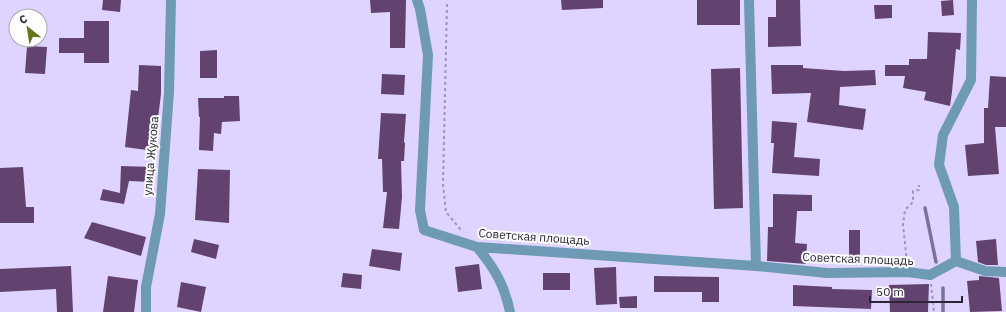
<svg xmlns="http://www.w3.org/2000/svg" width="1006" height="312" viewBox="0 0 1006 312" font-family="'IBM Plex Sans',sans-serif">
	<rect width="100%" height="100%" fill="#dfd4ff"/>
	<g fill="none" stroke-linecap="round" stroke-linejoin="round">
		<path stroke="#7c709c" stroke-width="3.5" d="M 925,208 L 936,262
			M 943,288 L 943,312"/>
	</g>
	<path fill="#62426e" d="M 103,0 L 121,0 L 120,12 L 102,10 Z
		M 370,0 L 406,0 L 405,48 L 390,48 L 390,12 L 371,13 Z
		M 561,0 L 603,0 L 603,8 L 562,10 Z
		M 697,0 L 740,0 L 740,25 L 697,25 Z
		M 776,0 L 800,0 L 801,46 L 768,47 L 768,17 L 776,17 Z
		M 953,0 L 954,15 L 942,16 L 941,1 Z
		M 874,5 L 892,5 L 892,18 L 875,19 Z
		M 84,21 L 109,21 L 109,63 L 84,63 L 84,53 L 59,53 L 59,38 L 84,38 Z
		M 928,32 L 961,33 L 960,50 L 956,49 L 952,92 L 950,106 L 924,100 L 926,92 L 903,88 L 905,76 L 885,76 L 885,65 L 909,65 L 909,59 L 927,59 Z
		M 27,46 L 47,47 L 45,74 L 25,73 Z
		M 217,50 L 217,78 L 200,78 L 200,51 Z
		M 139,65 L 161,66 L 161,94 L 154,151 L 125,147 L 131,90 L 138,91 Z
		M 771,65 L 803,65 L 803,68 L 844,71 L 875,70 L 876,85 L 840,87 L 839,105 L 866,109 L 863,130 L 807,122 L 811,93 L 772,94 Z
		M 740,68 L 743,208 L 714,209 L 711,69 Z
		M 382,74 L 405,75 L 404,95 L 381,94 Z
		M 990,76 L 1006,77 L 1006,127 L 995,127 L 999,174 L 968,176 L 965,145 L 984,143 L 984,108 L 988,108 Z
		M 224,96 L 239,96 L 240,121 L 222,122 L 221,134 L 214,133 L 213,151 L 199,150 L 200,117 L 199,117 L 198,98 L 224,98 Z
		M 381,113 L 406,114 L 404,142 L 405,143 L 404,161 L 401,161 L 402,197 L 399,229 L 383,228 L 387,192 L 383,192 L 382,159 L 378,159 Z
		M 772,121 L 797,123 L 794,157 L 820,159 L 819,176 L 772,173 L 774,143 L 771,143 Z
		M 121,166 L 153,167 L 153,182 L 129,181 L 124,204 L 100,200 L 103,189 L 120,193 Z
		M 23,167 L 26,207 L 34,207 L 34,223 L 0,223 L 0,168 Z
		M 198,169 L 230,170 L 229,223 L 195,220 Z
		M 773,194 L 812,195 L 812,211 L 797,211 L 795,243 L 807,244 L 806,264 L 767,261 L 768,227 L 773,227 Z
		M 92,222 L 146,237 L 141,256 L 84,238 Z
		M 849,230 L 860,230 L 860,259 L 849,259 Z
		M 194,239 L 219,245 L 216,259 L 191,252 Z
		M 996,239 L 998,265 L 986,265 L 978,262 L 976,241 Z
		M 372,249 L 402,253 L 400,271 L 369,266 Z
		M 479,264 L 482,289 L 458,292 L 455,267 Z
		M 71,266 L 73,312 L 57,312 L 56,289 L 0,292 L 0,269 Z
		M 616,267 L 617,304 L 596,305 L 594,268 Z
		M 343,273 L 362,275 L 361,289 L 341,287 Z
		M 543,273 L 570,273 L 570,290 L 543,290 Z
		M 108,276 L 138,280 L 134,312 L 103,312 Z
		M 654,276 L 719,277 L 719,302 L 702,302 L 702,292 L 654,292 Z
		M 979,276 L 999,278 L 1002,311 L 970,312 L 967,281 L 979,280 Z
		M 181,282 L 206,287 L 201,312 L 177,307 Z
		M 929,284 L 928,312 L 890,312 L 889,285 Z
		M 793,285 L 832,287 L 832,289 L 872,290 L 871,309 L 793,306 Z
		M 637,296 L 637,308 L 620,308 L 619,297 Z"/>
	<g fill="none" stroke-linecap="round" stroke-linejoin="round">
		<path stroke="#9e95b6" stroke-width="2" stroke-dasharray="3 3" stroke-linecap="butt" d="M 447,4 L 443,184 L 446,212 L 461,230
			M 907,262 L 903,225 L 905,210 L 913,202 L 913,191 L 919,190 L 919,185
			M 931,284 L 934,312"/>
		<path stroke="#6e9ab6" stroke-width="10" d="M 417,0 L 420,9 L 428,55 L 420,210 L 424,230 L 477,247 L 756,266
			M 749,0 L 756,266 L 827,273 L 908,272 L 930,275 L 956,261
			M 477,247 C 495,269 504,284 510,312
			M 956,261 L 954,207 L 939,165 L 943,135 L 971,80 L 972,0
			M 956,261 L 985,271 L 1006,272
			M 146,312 L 146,287 L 160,214 L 169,92 L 171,0"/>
	</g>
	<g text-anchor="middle" stroke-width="4" stroke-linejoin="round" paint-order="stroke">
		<g font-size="12" fill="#2b2636" stroke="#fdfdfd">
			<text transform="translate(151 156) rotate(-85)" y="4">улица Жукова</text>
			<text transform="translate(534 237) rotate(4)" y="4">Советская площадь</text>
			<text transform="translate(858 259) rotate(2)" y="4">Советская площадь</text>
		</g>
	</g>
	<g transform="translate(28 28) rotate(330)"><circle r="19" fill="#fdfdfd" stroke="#a9a7ad"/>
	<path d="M0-3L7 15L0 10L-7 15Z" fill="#67721d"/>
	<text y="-6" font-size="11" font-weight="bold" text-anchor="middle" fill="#2b2636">С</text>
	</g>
	<path d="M870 296v6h92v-6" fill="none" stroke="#2b2636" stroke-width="2"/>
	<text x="876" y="296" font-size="12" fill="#2b2636" stroke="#fdfdfd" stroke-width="3" paint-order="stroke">50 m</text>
</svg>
